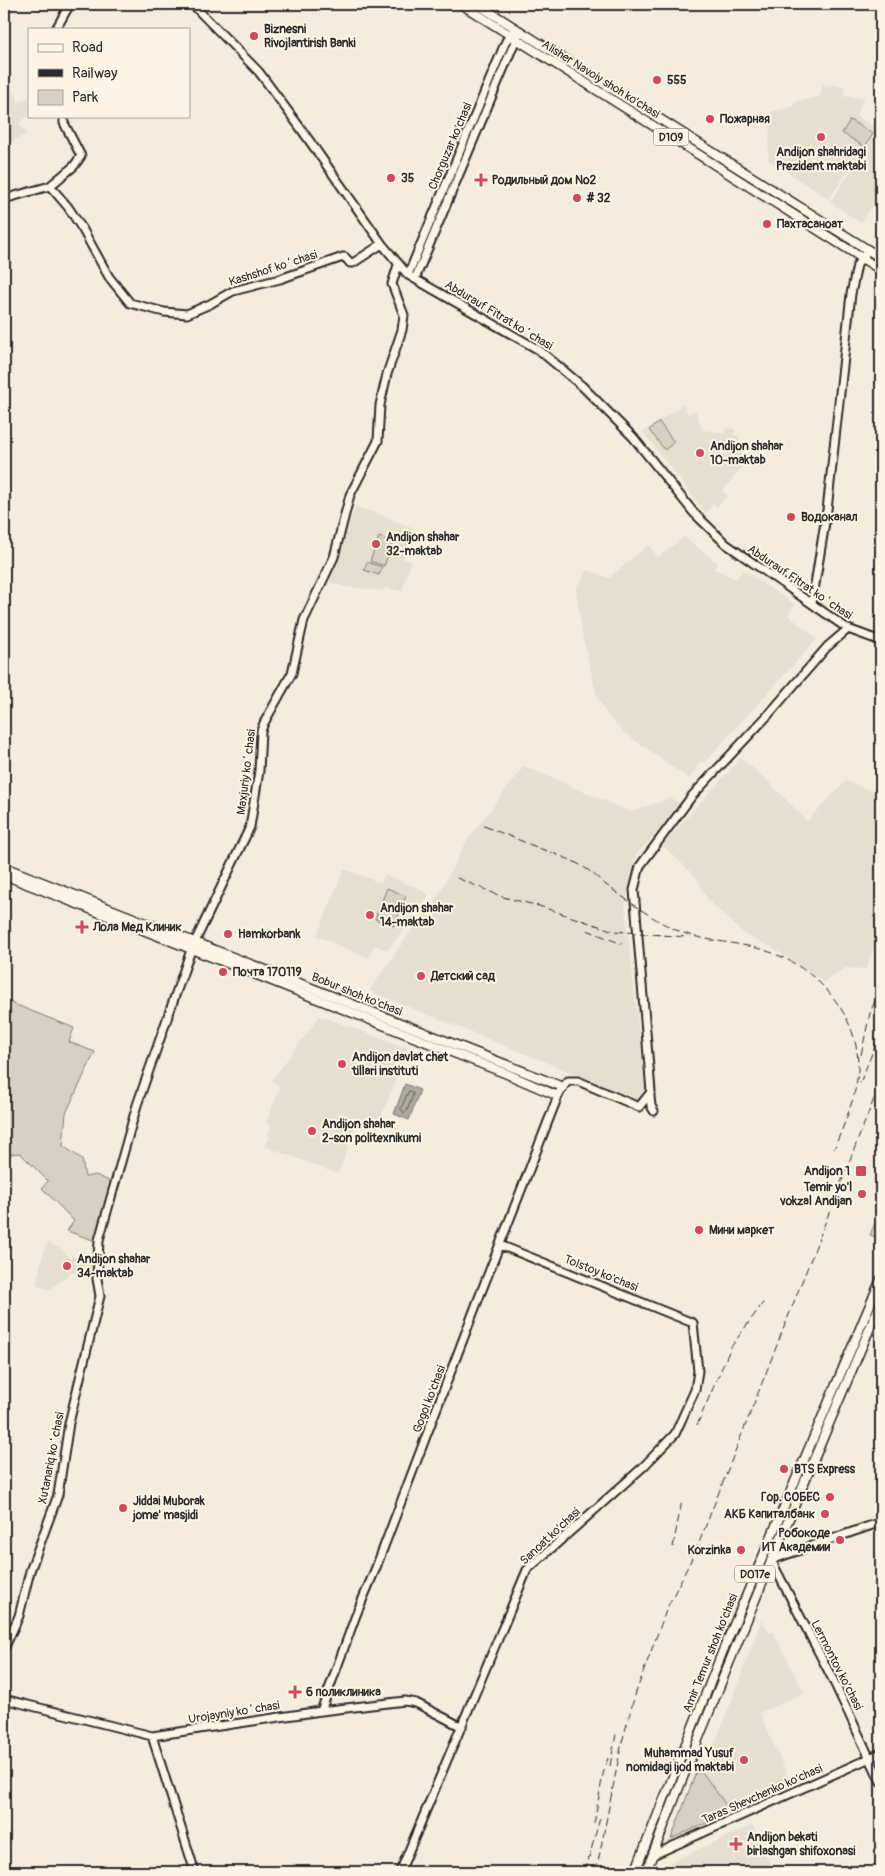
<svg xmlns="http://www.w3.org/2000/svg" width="885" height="1876" viewBox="0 0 885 1876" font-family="Pangolin,sans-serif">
	<rect width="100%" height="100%" fill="#f4edde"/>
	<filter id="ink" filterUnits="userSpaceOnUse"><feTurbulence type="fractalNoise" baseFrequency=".02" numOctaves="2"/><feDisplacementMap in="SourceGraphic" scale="10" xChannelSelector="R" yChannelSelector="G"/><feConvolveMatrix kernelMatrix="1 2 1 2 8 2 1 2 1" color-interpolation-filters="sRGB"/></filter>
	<g filter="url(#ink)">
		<path fill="#e5dfd0" d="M 4,71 L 18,102 L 29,97 L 29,115 L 19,123 L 27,134 L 4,145 Z
			M 822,84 L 844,86 L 844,96 L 864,98 L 856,116 L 877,129 L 829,199 L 768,160 L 771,112 L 792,107 L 797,101 L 818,97 L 821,93 Z
			M 881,126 L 881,192 L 861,223 L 830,202 Z
			M 683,404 L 688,414 L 695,410 L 703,430 L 725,433 L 726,428 L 735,429 L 734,435 L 740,436 L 739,445 L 743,446 L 740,460 L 746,461 L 723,491 L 728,496 L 717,507 L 713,504 L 706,513 L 643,432 Z
			M 355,507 L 374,512 L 413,528 L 404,559 L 411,561 L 402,591 L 385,588 L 384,591 L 346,587 L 330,582 L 331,579 L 328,576 L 336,562 Z
			M 684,537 L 718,563 L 714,569 L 736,579 L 743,570 L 795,605 L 788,615 L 817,639 L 704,763 L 699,762 L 696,770 L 689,779 L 622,731 L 607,715 L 596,693 L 582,634 L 576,588 L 588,570 L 609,578 L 648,545 L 658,557 Z
			M 741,758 L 768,781 L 807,821 L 846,781 L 881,795 L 881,930 L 866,969 L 845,968 L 824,982 L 771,947 L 744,934 L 708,900 L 696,877 L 662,845 Z
			M 524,766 L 631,812 L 670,798 L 682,805 L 636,855 L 625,906 L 647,1103 L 369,991 L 406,938 L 438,896 L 468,839 Z
			M 344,869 L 381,883 L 384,875 L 418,888 L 429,895 L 388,950 L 374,945 L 369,958 L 317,936 Z
			M 320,1016 L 408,1048 L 376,1131 L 357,1124 L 338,1174 L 264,1146 L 270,1137 L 267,1135 L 272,1126 L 266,1123 L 280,1087 L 271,1081 Z
			M 48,1242 L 61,1249 L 69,1257 L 95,1259 L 94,1276 L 71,1273 L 49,1290 L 36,1285 L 43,1253 Z
			M 762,1619 L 769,1633 L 773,1631 L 804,1693 L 760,1713 L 792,1786 L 731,1812 L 702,1772 L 721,1729 Z
			M 752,1825 L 774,1872 L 664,1872 L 664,1869 L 671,1862 Z"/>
		<path fill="#d6d1c4" stroke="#807e78" d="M 502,56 L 505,58 L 416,271 L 413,268 Z
			M 850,120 L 873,134 L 865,147 L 842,133 Z
			M 659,422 L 674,442 L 665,450 L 649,430 Z
			M 379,537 L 393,542 L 384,566 L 370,561 Z
			M 367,562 L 382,567 L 379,575 L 364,570 Z
			M 387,888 L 406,896 L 394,926 L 375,919 Z
			M 4,1000 L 74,1028 L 69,1042 L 95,1052 L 66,1113 L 63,1146 L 82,1159 L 85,1177 L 96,1175 L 113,1183 L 96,1241 L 67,1231 L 74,1221 L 42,1188 L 48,1181 L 20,1153 L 4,1155 Z
			M 875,1223 L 881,1225 L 881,1239 L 870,1235 Z
			M 696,1772 L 702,1772 L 731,1812 L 671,1839 Z"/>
		<path fill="#afaaa0" stroke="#7a7771" d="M 405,1084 L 420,1090 L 409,1120 L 394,1114 Z"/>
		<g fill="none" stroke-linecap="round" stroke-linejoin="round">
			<path stroke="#605e5a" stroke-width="1" d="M 409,1091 L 412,1092 L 413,1095 L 407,1111 L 404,1113 L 401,1109 Z"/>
			<g stroke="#2b2b2b" stroke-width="11">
				<path id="secondary" d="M 192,4 L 259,72 L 299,126 L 382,244 L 408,275 L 539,350 L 582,386 L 633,437 L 694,513 L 726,544 L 848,629 L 881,641
					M 56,29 L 70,4
					M 50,186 L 68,207 L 83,230 L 109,277 L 130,303 L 164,312 L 187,314 L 210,304 L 233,291 L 280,279 L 343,257 L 345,257 L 350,263 L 353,263 L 382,244
					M 4,199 L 50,186 L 74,166 L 81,156 L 64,123 L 64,116
					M 408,275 L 506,41 L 515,28
					M 415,279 L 516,39 L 520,31
					M 812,603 L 827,510 L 851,294 L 857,265 L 868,250
					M 563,1087 L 568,1081 L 578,1081 L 639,1107 L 651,1092 L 649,1067 L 634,890 L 640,866 L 692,796 L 769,714 L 827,647 L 848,629
					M 650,1096 L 651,1106 L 654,1111
					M 881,1522 L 771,1560 L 833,1680 L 881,1782
					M 4,1649 L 19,1616 L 30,1571 L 58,1495 L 69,1423 L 100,1296 L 97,1279 L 99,1240 L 137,1105 L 191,950 L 250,827 L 259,771 L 261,731 L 264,723 L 292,673 L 304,620 L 334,557 L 350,495 L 378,441 L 380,405 L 387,374 L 402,330 L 404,315 L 392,284 L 398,265
					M 4,1699 L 152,1736 L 321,1711 L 405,1701 L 416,1703 L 462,1727
					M 321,1711 L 356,1615 L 375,1570 L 480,1295 L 558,1096
					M 152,1736 L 195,1872
					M 653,1855 L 881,1753
					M 400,1872 L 527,1570 L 643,1467 L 675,1434 L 695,1390 L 698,1371 L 693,1323 L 500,1245"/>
			</g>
			<g stroke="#2b2b2b" stroke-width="11">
				<path id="primary" d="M 461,4 L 881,270
					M 477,4 L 881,258
					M 4,867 L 563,1087 L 558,1096 L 507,1074 L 4,875
					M 635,1872 L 724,1648 L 881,1279
					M 646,1872 C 720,1680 800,1491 881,1302"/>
			</g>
			<use href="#secondary" stroke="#fcf5e5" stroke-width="7"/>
			<use href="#primary" stroke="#fcf5e5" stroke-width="8"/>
			<path stroke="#2b2b2b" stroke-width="1" stroke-dasharray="8 4" stroke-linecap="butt" d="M 484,826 C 504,834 524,842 544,850 C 558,855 573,860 585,868 C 593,873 599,879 606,885 C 629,901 650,918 676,930 C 703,942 732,941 760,949 C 813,963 860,1013 858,1069 C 857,1096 844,1124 834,1149
				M 457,878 L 503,897 L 539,906 L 614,931 L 686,937
				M 587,930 L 622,944
				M 861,1055 L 870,1013 L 881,986
				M 860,1083 L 877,1041
				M 697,1425 L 731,1347 L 765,1300
				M 673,1547 L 682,1500
				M 610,1766 L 616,1734
				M 594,1824 L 603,1774 L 608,1758
				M 585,1872 L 600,1818
				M 596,1872 L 622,1742 L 635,1695 L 667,1608 L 697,1548 L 881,1081"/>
		</g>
	</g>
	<g fill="#d1495b" stroke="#fcf5e5" stroke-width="2">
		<circle cx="254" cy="36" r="5"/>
		<circle cx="657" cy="80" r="5"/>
		<circle cx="710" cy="119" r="5"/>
		<circle cx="821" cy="137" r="5"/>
		<circle cx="391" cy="178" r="5"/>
		<path d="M478.5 172.5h5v5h5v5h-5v5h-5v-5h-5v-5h5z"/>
		<circle cx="577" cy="198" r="5"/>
		<circle cx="767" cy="224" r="5"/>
		<circle cx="700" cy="453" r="5"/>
		<circle cx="791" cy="517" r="5"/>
		<circle cx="376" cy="544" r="5"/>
		<circle cx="370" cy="915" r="5"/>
		<path d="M79.5 919.5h5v5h5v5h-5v5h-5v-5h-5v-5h5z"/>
		<circle cx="228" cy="934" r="5"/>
		<circle cx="223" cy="972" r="5"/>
		<circle cx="421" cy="976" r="5"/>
		<circle cx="342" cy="1064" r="5"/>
		<circle cx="312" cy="1131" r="5"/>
		<rect x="855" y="1165" width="12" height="12" rx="2.5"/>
		<circle cx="862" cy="1194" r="5"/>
		<circle cx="699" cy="1230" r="5"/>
		<circle cx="67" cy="1266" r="5"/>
		<circle cx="784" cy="1469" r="5"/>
		<circle cx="830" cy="1497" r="5"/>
		<circle cx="123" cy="1508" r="5"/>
		<circle cx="825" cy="1514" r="5"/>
		<circle cx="840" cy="1540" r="5"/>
		<circle cx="741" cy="1550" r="5"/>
		<path d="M292.5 1684.5h5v5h5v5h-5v5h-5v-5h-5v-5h5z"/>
		<circle cx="744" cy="1760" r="5"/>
		<path d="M733.5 1836.5h5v5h5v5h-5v5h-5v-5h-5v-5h5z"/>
	</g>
	<g text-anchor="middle" stroke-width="4" stroke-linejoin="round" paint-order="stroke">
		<g fill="#fcf5e5" stroke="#6a6863" stroke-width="1">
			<rect x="653.5" y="128.5" width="35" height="17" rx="4"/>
			<rect x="735" y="1565.5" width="40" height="17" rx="4"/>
		</g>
		<g font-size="11" font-weight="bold" fill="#2b2b2b">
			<text x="671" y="141">D109</text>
			<text x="755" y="1578">D017e</text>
		</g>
		<g font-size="12" font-weight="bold" fill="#2b2b2b" stroke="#fcf5e5" text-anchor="start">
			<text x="264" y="33">Biznesni<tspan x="264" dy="14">Rivojlantirish Banki</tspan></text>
			<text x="667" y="84">555</text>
			<text x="720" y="123">Пожарная</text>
			<text x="821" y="156" text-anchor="middle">Andijon shahridagi<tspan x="821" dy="14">Prezident maktabi</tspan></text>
			<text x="401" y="182">35</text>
			<text x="492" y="184">Родильный дом №2</text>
			<text x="587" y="202"># 32</text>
			<text x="777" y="228">Пахтасаноат</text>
			<text x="710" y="450">Andijon shahar<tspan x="710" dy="14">10-maktab</tspan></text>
			<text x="801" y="521">Водоканал</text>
			<text x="386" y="541">Andijon shahar<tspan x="386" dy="14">32-maktab</tspan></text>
			<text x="380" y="912">Andijon shahar<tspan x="380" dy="14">14-maktab</tspan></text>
			<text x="93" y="931">Лола Мед Клиник</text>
			<text x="238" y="938">Hamkorbank</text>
			<text x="233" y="976">Почта 170119</text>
			<text x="431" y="980">Детский сад</text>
			<text x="352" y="1061">Andijon davlat chet<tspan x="352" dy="14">tillari instituti</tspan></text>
			<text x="322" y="1128">Andijon shahar<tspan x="322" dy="14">2-son politexnikumi</tspan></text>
			<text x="850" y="1175" text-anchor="end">Andijon 1</text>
			<text x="852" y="1191" text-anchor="end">Temir yo'l<tspan x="852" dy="14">vokzal Andijan</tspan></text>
			<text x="709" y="1234">Мини маркет</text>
			<text x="77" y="1263">Andijon shahar<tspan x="77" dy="14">34-maktab</tspan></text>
			<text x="794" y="1473">BTS Express</text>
			<text x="820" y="1501" text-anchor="end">Гор. СОБЕС</text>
			<text x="133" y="1505">Jiddai Muborak<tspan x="133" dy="14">jome' masjidi</tspan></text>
			<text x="815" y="1518" text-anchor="end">АКБ Капиталбанк</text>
			<text x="830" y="1537" text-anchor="end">Робокоде<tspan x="830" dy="14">ИТ Академии</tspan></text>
			<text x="731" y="1554" text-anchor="end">Korzinka</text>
			<text x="306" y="1696">6 поликлиника</text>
			<text x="734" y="1757" text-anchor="end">Muhammad Yusuf<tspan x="734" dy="14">nomidagi ijod maktabi</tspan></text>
			<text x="747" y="1841">Аndijon bekati<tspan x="747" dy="14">birlashgan shifoxonasi</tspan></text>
		</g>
		<g font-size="12" fill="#2b2b2b" stroke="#fcf5e5">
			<text transform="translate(601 79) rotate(32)" y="4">Alisher Navoiy shoh ko'chasi</text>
			<text transform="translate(450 146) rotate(-67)" y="4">Chorguzar ko'chasi</text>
			<text transform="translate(273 268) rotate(-18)" y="4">Kashshof koʻchasi</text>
			<text transform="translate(499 315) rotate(31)" y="4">Abdurauf Fitrat koʻchasi</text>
			<text transform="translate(800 582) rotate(34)" y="4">Abdurauf Fitrat koʻchasi</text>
			<text transform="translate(246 772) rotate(-83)" y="4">Maxjuriy koʻchasi</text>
			<text transform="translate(357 994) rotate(22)" y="4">Bobur shoh ko'chasi</text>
			<text transform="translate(601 1273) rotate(22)" y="4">Tolstoy ko'chasi</text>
			<text transform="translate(429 1399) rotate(-69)" y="4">Gogol ko'chasi</text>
			<text transform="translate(51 1458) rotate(-79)" y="4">Xutanariq koʻchasi</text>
			<text transform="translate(550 1536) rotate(-43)" y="4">Sanoat ko'chasi</text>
			<text transform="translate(710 1653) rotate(-68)" y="4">Amir Temur shoh ko'chasi</text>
			<text transform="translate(837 1665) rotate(63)" y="4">Lermontov ko’chasi</text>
			<text transform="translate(234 1712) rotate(-9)" y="4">Urоjayniy koʻchasi</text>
			<text transform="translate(762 1794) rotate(-24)" y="4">Taras Shevchenko ko'chasi</text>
		</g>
	</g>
	<rect width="885" height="1876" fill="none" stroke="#fcf5e5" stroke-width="20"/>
	<rect x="10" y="10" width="865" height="1856" fill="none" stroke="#2b2b2b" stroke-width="2" filter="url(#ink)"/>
	<rect x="28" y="28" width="162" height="90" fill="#fcf5e5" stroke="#a8a49b"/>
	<rect x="38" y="44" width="25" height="8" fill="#fcf5e5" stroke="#a8a49b"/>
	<text x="72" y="52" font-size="15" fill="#2b2b2b">Road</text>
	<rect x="38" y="69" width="25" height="8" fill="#2b2b2b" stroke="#a8a49b"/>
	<text x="72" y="78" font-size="15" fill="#2b2b2b">Railway</text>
	<rect x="38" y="90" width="25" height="15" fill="#d6d1c4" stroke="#a8a49b"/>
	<text x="72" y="102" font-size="15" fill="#2b2b2b">Park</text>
</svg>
